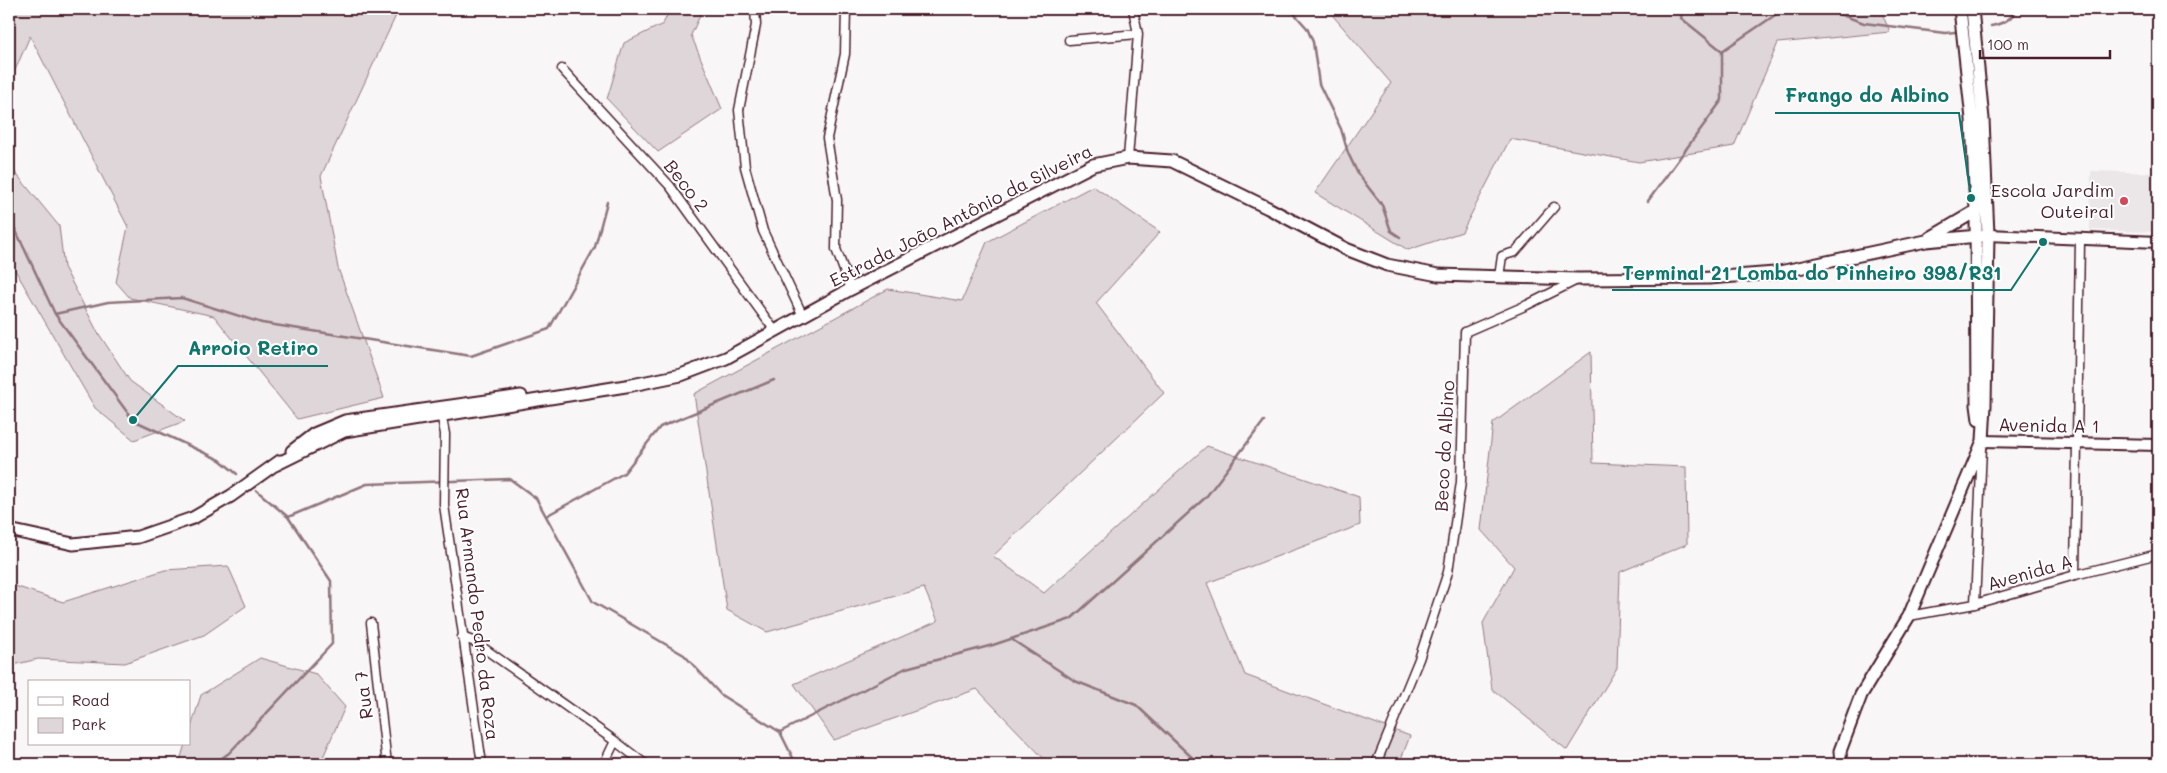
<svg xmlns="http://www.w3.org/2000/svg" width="2167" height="773" viewBox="0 0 2167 773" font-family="Mali,sans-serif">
	<rect width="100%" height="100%" fill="#f8f6f7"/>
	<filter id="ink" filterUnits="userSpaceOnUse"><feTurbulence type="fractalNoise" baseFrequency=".02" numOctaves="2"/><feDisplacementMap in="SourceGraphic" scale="10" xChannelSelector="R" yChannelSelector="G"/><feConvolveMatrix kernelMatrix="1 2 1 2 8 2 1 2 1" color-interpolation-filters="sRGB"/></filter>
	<g filter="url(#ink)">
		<path fill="#ebe6e8" d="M 2091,171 L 2158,173 L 2158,232 L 2090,230 Z"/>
		<path fill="#ded6d9" stroke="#947a82" d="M 9,9 L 399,9 L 321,176 L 338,268 L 384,398 L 297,419 L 214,316 L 130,298 L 116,282 L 128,227 L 30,36 L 9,84 Z
			M 670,9 L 703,9 L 691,35 L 722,109 L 658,152 L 607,99 L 624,43 L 663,24 Z
			M 1327,9 L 1880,9 L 1890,32 L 1778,43 L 1734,146 L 1639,162 L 1510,139 L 1462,232 L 1408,250 L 1315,193 L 1391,83 Z
			M 9,165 L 59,226 L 64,267 L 97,331 L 130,381 L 185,421 L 134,440 L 95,408 L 15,270 L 9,267 Z
			M 1093,186 L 1160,232 L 1096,303 L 1164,393 L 993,556 L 1044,593 L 1207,446 L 1359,497 L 1360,525 L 1207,583 L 1245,675 L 1410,736 L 1399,764 L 1049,764 L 977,689 L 834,740 L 794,684 L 938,621 L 924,588 L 767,632 L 727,610 L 694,394 L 888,289 L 962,301 L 987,242 Z
			M 1591,352 L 1593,463 L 1686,467 L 1687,544 L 1620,572 L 1617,668 L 1567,750 L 1492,689 L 1483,623 L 1514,567 L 1481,530 L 1493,423 Z
			M 228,566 L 246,606 L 204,635 L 125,663 L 38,659 L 9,666 L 9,584 L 63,602 L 165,570 Z
			M 260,658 L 316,674 L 345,707 L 320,764 L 179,764 L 185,744 L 189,744 L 189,734 L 201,695 Z"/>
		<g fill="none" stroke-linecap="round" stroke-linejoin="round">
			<path stroke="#8f747b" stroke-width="2.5" d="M 1290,9 L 1307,28 L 1313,42 L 1319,84 L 1341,129 L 1348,153 L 1358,174 L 1382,205 L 1391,231 L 1400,237
				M 1825,9 L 1864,23 L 1945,33 L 1955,32
				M 1991,26 C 2002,24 2012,20 2016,9
				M 1722,51 L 1784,9
				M 1648,201 L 1722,100 L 1722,51 L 1681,18 L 1683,9
				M 9,216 L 55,314 L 133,420 L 220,460 L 237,474
				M 55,314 L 108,302 L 182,298 L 262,323 L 471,356 L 549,329 L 595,247 L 607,202
				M 546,516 L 624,473 L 660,427 L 774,380
				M 288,517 L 367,484 L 510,479 L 536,498 L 593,602 L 684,655 L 721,695 L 780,732 L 796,764
				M 1011,639 L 1075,681 L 1136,705 L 1199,764
				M 780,732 L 906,668 L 993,645 L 1071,619 L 1206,497 L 1264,421
				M 214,764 L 229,753 L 332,644 L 331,581 L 288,517 L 256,490"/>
			<g stroke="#4a1f2b" stroke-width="11">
				<path id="minor" d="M 755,9 L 756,25 L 739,110 L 745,167 L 763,231 L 803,316
					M 846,9 L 845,54 L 827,138 L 837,200 L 836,249 L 851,289
					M 1069,40 L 1138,34
					M 562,69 L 670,186 L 775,331
					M 1128,158 L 1138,34 L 1133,9
					M 1499,277 L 1502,256 L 1515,252 L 1554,207
					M 441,413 L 445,434 L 444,505 L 482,764
					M 2075,575 L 2080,240
					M 1975,604 L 1982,448
					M 1909,616 L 1975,604 L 2075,575 L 2158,554
					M 371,623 L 387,764
					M 462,637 L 475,642 L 615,741 L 645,764
					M 604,764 L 615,741
					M 1376,764 L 1419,659 L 1448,572 L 1461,482 L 1465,332 L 1527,305 L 1577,280"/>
			</g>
			<g stroke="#4a1f2b" stroke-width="14">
				<path id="tertiary" d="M 1988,235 L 2158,242
					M 1983,441 L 2158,445"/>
			</g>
			<g stroke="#4a1f2b" stroke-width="15">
				<path id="secondary" d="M 1960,9 L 1972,119 L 1976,211 L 1977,405 L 1979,420
					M 1930,238 L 1976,211
					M 292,451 L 314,434 L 345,421 L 521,396
					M 275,465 L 344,431 L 632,385 L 681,375 L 726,358 L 851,289 L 1093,165 L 1128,158 L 1172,161 L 1268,208 L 1346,249 L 1387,265 L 1438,275 L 1578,279 L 1709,278 L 1775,273 L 1926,241 L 1988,235
					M 9,530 L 73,544 L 138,537 L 193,518 L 231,496 L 280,461
					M 1841,764 L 1840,751 L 1861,695 L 1909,616 L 1983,441 L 1985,405 L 1988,235 L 1983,119 L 1972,9"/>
			</g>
			<use href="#minor" stroke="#fff" stroke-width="8"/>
			<use href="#tertiary" stroke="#fff" stroke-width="10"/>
			<use href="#secondary" stroke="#fff" stroke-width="11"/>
		</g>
	</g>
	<circle fill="#d1495b" stroke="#fff" stroke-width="2" cx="2124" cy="201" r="5"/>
	<g text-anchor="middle" stroke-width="4" stroke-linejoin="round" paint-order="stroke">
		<g font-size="18" fill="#4a1f2b" stroke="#fff">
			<text transform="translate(686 186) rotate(52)" y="6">Beco 2</text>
			<text transform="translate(961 216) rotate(-27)" y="6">Estrada João Antônio da Silveira</text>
			<text transform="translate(2049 426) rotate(1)" y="6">Avenida A 1</text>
			<text transform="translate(1445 446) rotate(-87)" y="6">Beco do Albino</text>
			<text transform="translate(2030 573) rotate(-16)" y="6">Avenida A</text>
			<text transform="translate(477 614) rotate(83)" y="6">Rua Armando Pedro da Roza</text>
			<text transform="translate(364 695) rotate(-97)" y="6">Rua 7</text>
		</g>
		<g font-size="18" fill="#4a1f2b" stroke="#fff" text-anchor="end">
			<text x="2114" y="197">Escola Jardim<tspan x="2114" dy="21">Outeiral</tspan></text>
		</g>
	</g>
	<path fill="none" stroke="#0f766e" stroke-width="2" d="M1971 198L1959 113H1775M2043 242L2011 290H1612M133 420L178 366H328"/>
	<g fill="#0f766e" stroke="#fff" stroke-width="2">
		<circle cx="1971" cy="198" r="5"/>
		<circle cx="2043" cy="242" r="5"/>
		<circle cx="133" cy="420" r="5"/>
	</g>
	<g font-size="19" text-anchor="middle" font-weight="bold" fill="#0f766e" stroke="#fff" stroke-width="4" stroke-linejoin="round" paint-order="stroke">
		<text x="1867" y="102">Frango do Albino</text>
		<text x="1812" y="280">Terminal 21 Lomba do Pinheiro 398/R31</text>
		<text x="253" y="355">Arroio Retiro</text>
	</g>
	<rect width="2167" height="773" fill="none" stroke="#fff" stroke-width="30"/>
	<rect x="15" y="15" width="2137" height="743" fill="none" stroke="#4a1f2b" stroke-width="2" filter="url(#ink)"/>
	<rect x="28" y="680" width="162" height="65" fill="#ffffff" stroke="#b7a5aa"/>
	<rect x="38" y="697" width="25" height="8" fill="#ffffff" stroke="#b7a5aa"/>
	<text x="72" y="706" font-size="15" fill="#4a1f2b">Road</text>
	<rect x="38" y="718" width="25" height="15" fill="#ded6d9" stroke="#b7a5aa"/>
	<text x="72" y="730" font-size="15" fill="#4a1f2b">Park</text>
	<path d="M1980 50v8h130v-8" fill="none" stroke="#4a1f2b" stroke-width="2.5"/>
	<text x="1987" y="50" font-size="15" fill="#4a1f2b" stroke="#ffffff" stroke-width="4" paint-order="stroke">100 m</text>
</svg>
